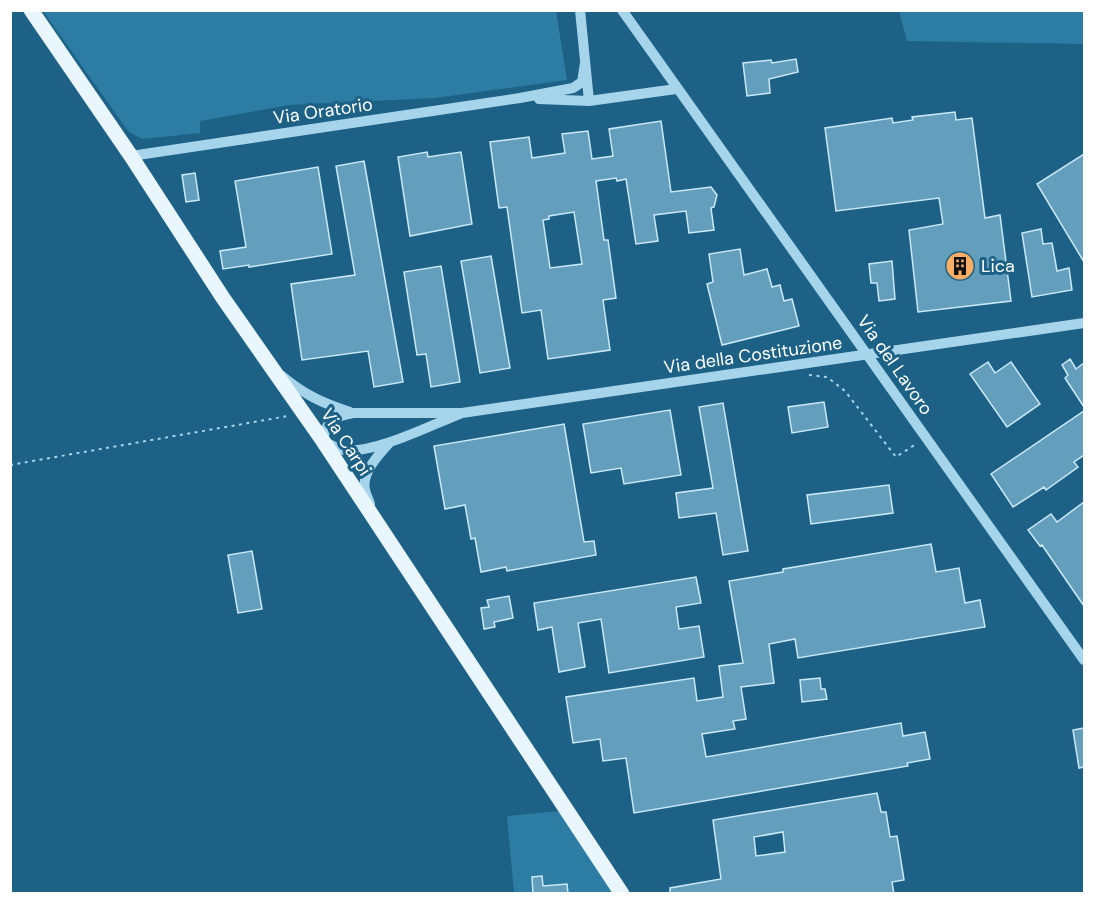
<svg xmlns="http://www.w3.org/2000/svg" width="1095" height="904" viewBox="0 0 1095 904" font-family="'DM Sans',sans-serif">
	<rect width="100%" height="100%" fill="#1d6286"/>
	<path fill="#2d7ca3" d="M 43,11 L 556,11 L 567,80 L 435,98 L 289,105 L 200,121 L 200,133 L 142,139 L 128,131 Z
		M 899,11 L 1084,11 L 1084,44 L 907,41 Z
		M 559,811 L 615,893 L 514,893 L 507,816 Z"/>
	<path fill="#639ebc" stroke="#cae9f8" stroke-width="1.5" fill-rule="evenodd" d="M 796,59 L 798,72 L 769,79 L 770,93 L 747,96 L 743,63 L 771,60 L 772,63 Z
		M 955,112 L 956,120 L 972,118 L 985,218 L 1000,215 L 1011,301 L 918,312 L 909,230 L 943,224 L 939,198 L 836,211 L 825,128 L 892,118 L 893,123 L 913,120 L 912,117 Z
		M 661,121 L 671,192 L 711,187 L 717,195 L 714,207 L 711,208 L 714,230 L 689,233 L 686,211 L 654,215 L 658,241 L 636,244 L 626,179 L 617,181 L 616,178 L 596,181 L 604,240 L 608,240 L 616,298 L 603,300 L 610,350 L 548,359 L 541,310 L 522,313 L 507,207 L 499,208 L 490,142 L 529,137 L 532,158 L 565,153 L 562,134 L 588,131 L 592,159 L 613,156 L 609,129 ZM 574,212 L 582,264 L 550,268 L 543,220 L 549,219 L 549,216 Z
		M 427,152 L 428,157 L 461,152 L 472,224 L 410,236 L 398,157 Z
		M 1084,154 L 1084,262 L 1037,184 Z
		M 364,161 L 403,382 L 374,387 L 368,351 L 302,360 L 291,284 L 355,275 L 336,166 Z
		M 318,167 L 332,254 L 249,267 L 249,265 L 223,269 L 220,251 L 246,247 L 235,181 Z
		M 195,173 L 199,200 L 186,202 L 182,175 Z
		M 1041,229 L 1043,244 L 1052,243 L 1057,271 L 1069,268 L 1072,290 L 1032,297 L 1022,233 Z
		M 740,249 L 744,275 L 767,269 L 772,287 L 780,285 L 784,301 L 792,299 L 799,326 L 722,345 L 707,284 L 713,282 L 709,254 Z
		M 491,256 L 510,368 L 480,373 L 461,261 Z
		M 892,261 L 895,299 L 879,301 L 877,283 L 871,283 L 869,264 Z
		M 441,266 L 460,382 L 431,387 L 426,354 L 417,355 L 404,272 Z
		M 1070,359 L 1076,369 L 1084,363 L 1084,407 L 1065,378 L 1068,375 L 1062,365 Z
		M 988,362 L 995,373 L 1011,362 L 1040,404 L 1007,427 L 970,374 Z
		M 824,402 L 828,427 L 792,433 L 788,407 Z
		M 723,403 L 748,551 L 723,555 L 716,513 L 679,518 L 676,493 L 713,488 L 699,407 Z
		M 670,410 L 681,475 L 624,484 L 621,468 L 591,473 L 583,424 Z
		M 1084,411 L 1084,455 L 1074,462 L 1078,467 L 1046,490 L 1044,487 L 1013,507 L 991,474 Z
		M 564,424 L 584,542 L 594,541 L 596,555 L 507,571 L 506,567 L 481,572 L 475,538 L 471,539 L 465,505 L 445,509 L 434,446 Z
		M 889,485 L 893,513 L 811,524 L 807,495 Z
		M 1084,502 L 1084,606 L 1042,545 L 1040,546 L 1028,530 L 1051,514 L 1057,522 Z
		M 931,544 L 936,572 L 959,568 L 965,603 L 980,600 L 985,627 L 798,658 L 795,639 L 769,644 L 774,683 L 741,687 L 746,719 L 733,721 L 735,729 L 702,734 L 706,757 L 901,723 L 903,736 L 925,732 L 930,759 L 907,763 L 908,766 L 634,813 L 626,758 L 603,761 L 600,739 L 573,743 L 566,697 L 694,678 L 697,701 L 723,697 L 719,666 L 743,663 L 729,581 L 783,572 L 783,569 Z
		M 252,551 L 262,609 L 238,613 L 228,555 Z
		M 696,577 L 701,603 L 676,607 L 679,629 L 699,626 L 704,657 L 609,673 L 601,619 L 578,623 L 585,667 L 559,672 L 552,627 L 538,630 L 534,603 Z
		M 509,596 L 513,618 L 494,622 L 495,627 L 484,629 L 481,608 L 489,607 L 487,600 Z
		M 820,678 L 821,689 L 825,689 L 827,699 L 802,702 L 800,680 Z
		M 1084,728 L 1084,767 L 1079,768 L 1073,730 Z
		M 877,793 L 881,812 L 886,812 L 890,837 L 897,836 L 904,880 L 892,882 L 894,894 L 670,894 L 670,888 L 721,879 L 713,820 ZM 783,832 L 785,852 L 756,856 L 754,837 Z
		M 542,876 L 543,886 L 567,884 L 568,894 L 533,894 L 532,877 Z"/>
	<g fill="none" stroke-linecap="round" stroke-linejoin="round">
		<path stroke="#a5d4eb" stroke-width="2" stroke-dasharray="3 4.5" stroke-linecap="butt" d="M 809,375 L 827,377 L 845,391 L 896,457 L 916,444
			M 10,465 L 288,416"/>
		<path stroke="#a5d4eb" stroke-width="10" d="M 580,10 L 589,101
			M 622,10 L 1084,660
			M 539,99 L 589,101 L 676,89
			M 131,156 L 520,98 L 573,88 L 582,82 L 585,63
			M 282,376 C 305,395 322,403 350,412
			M 462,413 C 433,424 375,454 344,450 C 336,449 330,444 323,441 C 326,419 333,417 353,413 L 462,413 L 1084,323
			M 370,504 C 369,500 366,495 365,490 C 361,473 379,454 390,442"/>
		<path stroke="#e9f6fe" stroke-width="15" d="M 31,10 L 131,156 L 223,298 L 323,441 L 622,894"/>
	</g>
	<defs>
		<g id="building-disc" transform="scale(1.5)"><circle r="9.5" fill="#fbad63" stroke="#1d6286"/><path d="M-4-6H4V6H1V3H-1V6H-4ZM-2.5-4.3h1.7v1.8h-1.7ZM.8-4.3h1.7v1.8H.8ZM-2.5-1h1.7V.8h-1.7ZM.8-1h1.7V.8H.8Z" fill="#111"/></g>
	</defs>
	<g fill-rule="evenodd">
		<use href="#building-disc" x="960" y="266"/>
	</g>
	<g text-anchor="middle" stroke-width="6" stroke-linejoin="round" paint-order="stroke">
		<g font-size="18" fill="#fff" stroke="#1d6286">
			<text transform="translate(323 111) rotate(-8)" y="6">Via Oratorio</text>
			<text transform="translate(753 355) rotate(-8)" y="6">Via della Costituzione</text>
			<text transform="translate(895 365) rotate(55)" y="6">Via del Lavoro</text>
			<text transform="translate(346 442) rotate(57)" y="6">Via Carpi</text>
		</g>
		<g font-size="18" fill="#fff" stroke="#1d6286" text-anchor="start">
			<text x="981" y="272">Lica</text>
		</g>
	</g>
	<rect width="1095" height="904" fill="none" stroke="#ffffff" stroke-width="24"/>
</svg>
